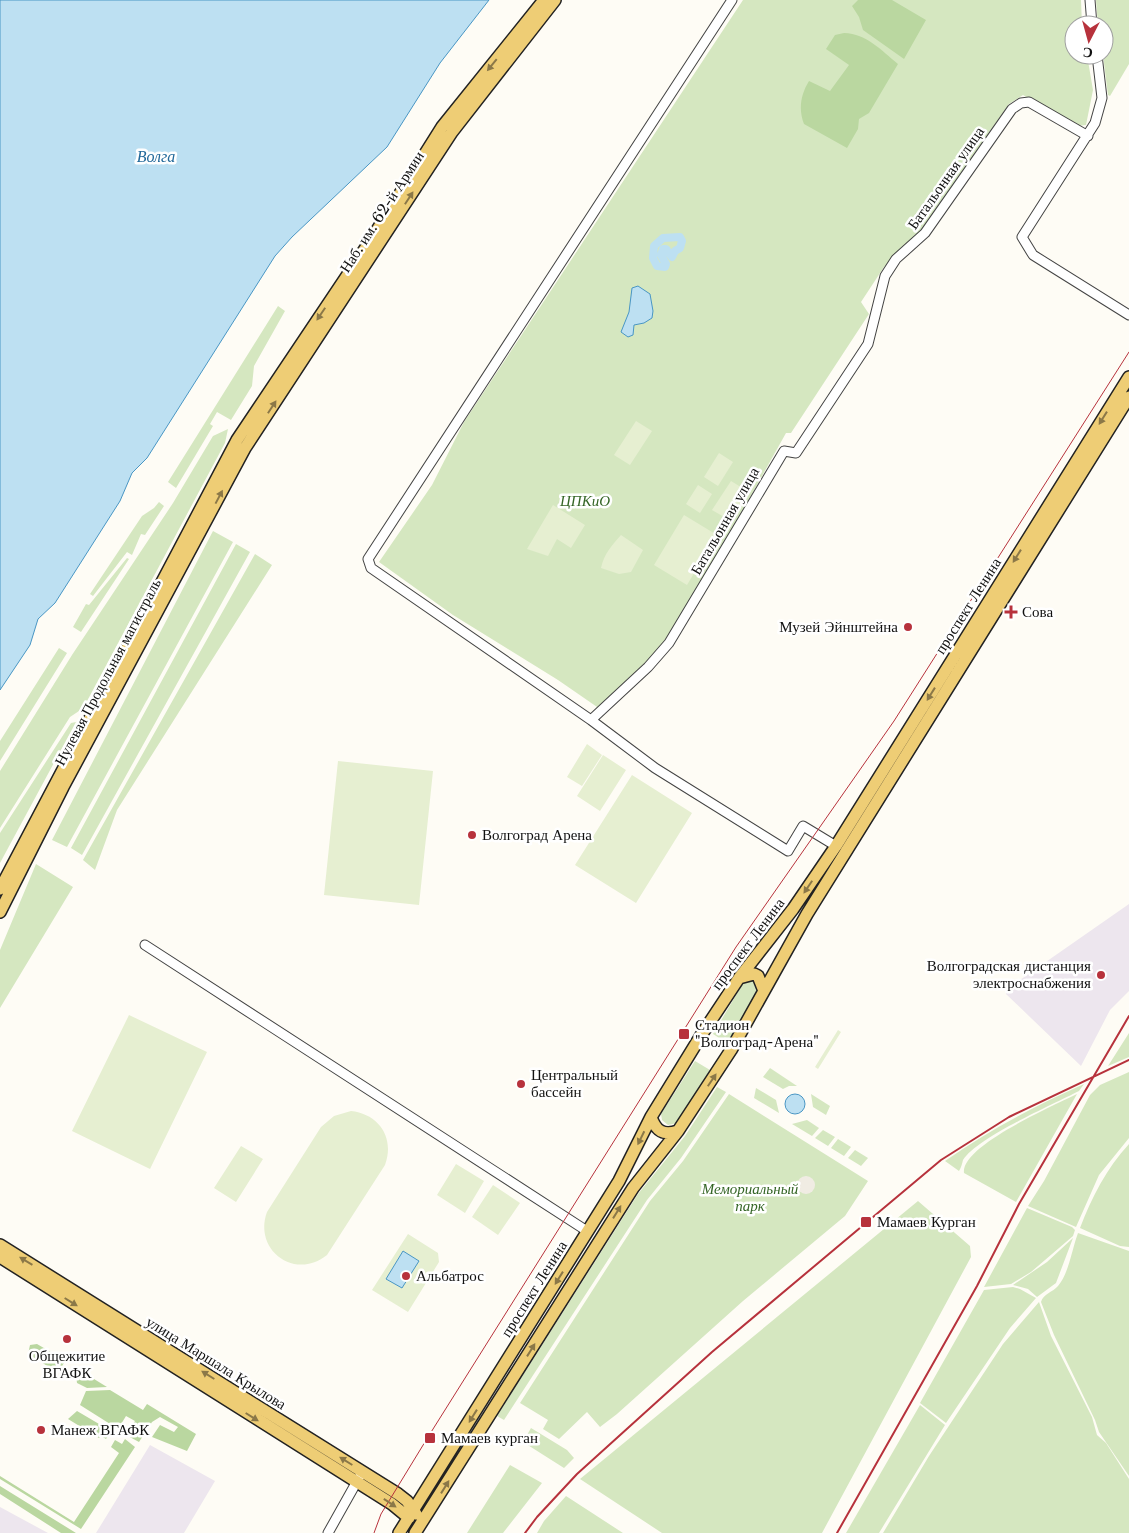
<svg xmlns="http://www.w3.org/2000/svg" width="1129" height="1533" viewBox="0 0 1129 1533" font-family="'Libre Baskerville',serif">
	<rect width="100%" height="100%" fill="#fefcf5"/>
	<path fill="#ede6ee" d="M 1129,904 L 1129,991 L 1110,1010 L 1081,1066 L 1006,994 L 1007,989 Z
		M 150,1445 L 215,1481 L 184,1533 L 96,1533 Z
		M 0,1507 L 48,1533 L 0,1533 Z"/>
	<path fill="#d5e7c0" d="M 743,0 L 1081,0 L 1082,25 L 1074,25 L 1074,55 L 1087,55 L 1093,90 L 1086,125 L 1076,126 L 1023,95 L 1009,104 L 916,237 L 884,267 L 861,302 L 869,314 L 791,433 L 786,433 L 671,639 L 600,709 L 558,680 L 453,615 L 379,562 L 432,485 L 464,422 Z
		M 1096,0 L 1129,0 L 1129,64 L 1110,96 L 1108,95 L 1103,55 L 1104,25 L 1098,25 Z
		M 278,306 L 285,311 L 254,366 L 252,386 L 231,420 L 217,412 L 210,424 L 213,426 L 176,488 L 168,482 Z
		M 228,429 L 225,443 L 86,703 L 79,711 L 70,717 L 0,828 L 0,771 L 72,655 L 173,503 L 213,436 Z
		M 159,502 L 164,506 L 145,535 L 141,534 L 132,555 L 127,552 L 93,596 L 90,594 L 142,516 L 154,508 Z
		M 213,531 L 233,542 L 67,847 L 52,840 Z
		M 236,544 L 250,552 L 82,855 L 71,848 Z
		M 255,554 L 272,565 L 117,810 L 95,870 L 83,860 Z
		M 127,558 L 129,559 L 81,632 L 73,627 L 86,604 L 89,605 Z
		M 59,648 L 67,653 L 0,761 L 0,741 Z
		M 76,722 L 0,863 L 0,833 L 71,723 Z
		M 36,864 L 73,887 L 0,1008 L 0,950 Z
		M 750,979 L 756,983 L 758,991 L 727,1043 L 713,1034 L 745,980 Z
		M 1129,1033 L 1129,1057 L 1108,1066 Z
		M 695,1061 L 710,1070 L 677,1123 L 668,1125 L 662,1120 L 661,1114 Z
		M 770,1068 L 797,1086 L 789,1086 L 783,1089 L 763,1077 Z
		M 1129,1072 L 1129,1138 L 1099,1175 L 1076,1227 L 1028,1206 L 1044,1181 L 1090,1095 L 1100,1085 Z
		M 1084,1084 L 1079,1091 C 1052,1105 978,1137 963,1160 C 962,1164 961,1168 959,1171 L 945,1161 C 989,1130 1035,1106 1084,1084 Z
		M 717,1087 L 726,1092 L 681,1158 L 647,1200 L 504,1420 L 497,1416 L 638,1194 L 685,1136 Z
		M 756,1088 L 776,1100 L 779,1113 L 754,1098 Z
		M 729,1094 L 868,1181 L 845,1216 L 743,1301 L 617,1414 L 600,1427 L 587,1412 L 559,1439 L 543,1429 L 548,1420 L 520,1403 L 650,1201 L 683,1161 Z
		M 811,1094 L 830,1106 L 826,1115 L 813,1107 Z
		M 1077,1094 L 1016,1202 L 964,1173 C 960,1146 1055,1105 1077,1094 Z
		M 807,1120 L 819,1128 L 812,1136 L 792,1124 Z
		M 823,1130 L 835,1137 L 828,1146 L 815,1138 Z
		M 838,1139 L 851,1147 L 844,1156 L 831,1148 Z
		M 1129,1144 L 1129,1247 L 1120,1246 L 1080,1228 C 1092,1197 1106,1169 1129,1144 Z
		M 855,1150 L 868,1158 L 861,1166 L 848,1158 Z
		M 918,1201 L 970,1246 L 971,1257 L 822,1533 L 662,1533 L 580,1479 Z
		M 1027,1208 L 1072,1227 L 1075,1230 L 1073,1236 L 1031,1272 L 1011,1284 L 984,1287 Z
		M 1078,1233 L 1129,1251 L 1129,1476 L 1099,1432 L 1095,1420 L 1054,1335 L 1041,1302 C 1043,1294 1053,1292 1058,1286 C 1069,1273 1072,1249 1078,1233 Z
		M 1073,1238 L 1056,1283 L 1037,1297 L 1028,1289 L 1013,1285 L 1047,1262 Z
		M 1013,1287 L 1020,1289 L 1036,1298 L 1010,1328 L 946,1423 L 920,1403 L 984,1290 Z
		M 1039,1302 L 1051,1336 L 1092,1417 L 1097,1435 L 1106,1443 L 1129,1479 L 1129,1533 L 883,1533 L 929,1456 L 1003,1344 Z
		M 920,1405 L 945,1425 L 879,1533 L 846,1533 Z
		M 531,1428 L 567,1450 L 574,1458 L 564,1468 L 523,1442 Z
		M 510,1465 L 542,1483 L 503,1533 L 467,1533 Z
		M 566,1496 L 623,1533 L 537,1533 L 544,1521 Z"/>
	<path fill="#bad7a0" d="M 858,0 L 892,0 L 926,20 L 904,59 L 863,30 L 859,17 L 852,6 Z
		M 844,33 C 867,34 881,50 898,64 L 869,113 L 859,119 L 858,129 L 847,148 L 804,124 C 798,109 801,94 809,81 L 830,91 L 849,65 L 826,49 L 835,35 Z
		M 37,1344 L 61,1358 L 64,1363 L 56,1375 L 49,1372 L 49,1367 L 28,1354 L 30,1345 Z
		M 81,1371 L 107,1387 L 87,1388 L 77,1383 L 76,1375 Z
		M 110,1390 L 143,1410 L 147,1404 L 196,1434 L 187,1451 L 152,1437 L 160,1425 L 174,1432 L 178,1427 L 160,1417 L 152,1422 L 139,1442 L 126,1435 L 135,1421 L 126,1416 L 118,1429 L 80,1405 L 86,1391 Z
		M 77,1411 L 111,1431 L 106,1439 L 101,1436 L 99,1438 L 68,1419 Z
		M 125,1439 L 135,1447 L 81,1529 L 0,1479 L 0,1476 L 74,1522 L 119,1453 L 111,1447 L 115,1440 L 122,1444 Z
		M 0,1486 L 76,1533 L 61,1533 L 0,1494 Z"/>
	<path fill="#e6efd1" d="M 636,421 L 652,431 L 630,465 L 614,455 Z
		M 719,453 L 733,462 L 718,486 L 704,477 Z
		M 731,481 L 749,492 L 731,521 L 712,510 Z
		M 698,485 L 712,494 L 700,513 L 686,504 Z
		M 553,505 L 585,525 L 571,548 L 557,539 L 548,556 L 527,549 Z
		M 684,515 L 717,535 L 687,585 L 654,565 Z
		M 621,535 L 643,550 L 631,572 L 619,574 L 601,568 C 604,554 612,545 621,535 Z
		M 587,744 L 602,755 L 582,786 L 567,777 Z
		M 603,755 L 626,770 L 600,811 L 577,796 Z
		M 338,761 L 433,771 L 419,905 L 324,895 Z
		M 632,775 L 692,813 L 636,903 L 575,865 Z
		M 129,1015 L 207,1052 L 150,1169 L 72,1131 Z
		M 838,1030 L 841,1032 L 818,1069 L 815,1067 Z
		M 351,1111 C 379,1114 395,1138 385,1165 L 327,1255 C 295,1281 253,1250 267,1212 L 321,1127 L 334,1116 Z
		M 241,1146 L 263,1159 L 236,1202 L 214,1188 Z
		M 456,1164 L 484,1181 L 465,1213 L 437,1195 Z
		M 493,1185 L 520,1203 L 498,1235 L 472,1217 Z
		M 408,1234 L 438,1253 L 439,1262 L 408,1312 L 372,1290 Z"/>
	<path fill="#f0ece3" d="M797 1185a9 9 0 1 1 18 0a9 9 0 1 1-18 0Z"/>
	<path fill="#bde0f2" stroke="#4996c4" d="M 0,0 L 489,0 L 440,63 L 387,147 L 292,237 L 275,256 L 147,458 L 132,473 L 120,501 L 55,603 L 38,619 L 30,645 L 0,690 Z
		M 638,286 L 650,294 L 653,311 L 652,318 L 644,323 L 634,325 L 633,335 L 628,337 L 621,332 L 629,312 L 632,288 Z
		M785 1104a10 10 0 1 1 20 0a10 10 0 1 1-20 0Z
		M 403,1251 L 419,1261 L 402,1288 L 386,1279 Z"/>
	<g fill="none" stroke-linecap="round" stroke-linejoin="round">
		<path stroke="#bde0f2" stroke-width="8" d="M 680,237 L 682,241 L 680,248 L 675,251 L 672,257 L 666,249 L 663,249 L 661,255 L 666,264 L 665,267 L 657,266 L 653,258 L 654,246 L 663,238 Z"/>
		<g stroke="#444" stroke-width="11">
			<path id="minor" d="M 732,0 L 368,559 L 371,568 L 591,720 L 655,768 L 788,851 L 803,826 L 836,846
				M 1090,0 L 1092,25
				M 1097,55 L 1102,98 L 1095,123 L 1022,237 L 1033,255 L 1129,315
				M 591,720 L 648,667 L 669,643 L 784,451 L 796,453 L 868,344 L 885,276 L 896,259 L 925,233 L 1012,109 L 1021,103 L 1029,102 L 1088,136
				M 145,945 L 587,1231
				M 328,1533 L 360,1476"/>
		</g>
		<g stroke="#222" stroke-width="14">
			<path id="major" d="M 0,889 L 237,440 L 369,243 L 442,127 L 544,0
				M 0,912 L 63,787 L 245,448 L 452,132 L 555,0
				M 739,978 L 754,974 L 758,976 L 764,991
				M 651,1117 C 656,1131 663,1136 678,1131
				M 0,1245 L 398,1494 L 407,1501 L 416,1514
				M 0,1257 L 392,1504 L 409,1518
				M 399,1533 L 619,1181 L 651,1117 L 702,1034 L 739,978 L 793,909 L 836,846 L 1129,377
				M 415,1533 L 633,1188 L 678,1131 L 731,1050 L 807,914 L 1129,397"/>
		</g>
		<use href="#minor" stroke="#fff" stroke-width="9"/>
		<use href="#major" stroke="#eecd75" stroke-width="11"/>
		<path stroke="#b7323c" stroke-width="1" d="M 374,1533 L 381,1514 L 428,1437 L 736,947 L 894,721 L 1129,352"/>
		<path stroke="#b7323c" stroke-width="2" d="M 525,1533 L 537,1517 L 577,1474 L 712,1352 L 941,1160 L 1009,1117 L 1129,1060
			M 837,1533 L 977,1286 L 1019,1204 L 1129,1016"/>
	</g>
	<defs><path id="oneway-solid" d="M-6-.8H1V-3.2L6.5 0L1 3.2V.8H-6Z" transform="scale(1.25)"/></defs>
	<g fill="#8b7848">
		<use href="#oneway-solid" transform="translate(492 65) rotate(129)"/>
		<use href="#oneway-solid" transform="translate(409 198) rotate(-57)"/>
		<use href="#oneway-solid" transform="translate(321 314) rotate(124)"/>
		<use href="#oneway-solid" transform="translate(272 407) rotate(-57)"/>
		<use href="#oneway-solid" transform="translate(1103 418) rotate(122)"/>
		<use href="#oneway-solid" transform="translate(219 497) rotate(-62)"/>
		<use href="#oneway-solid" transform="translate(1017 556) rotate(122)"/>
		<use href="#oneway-solid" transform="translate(931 694) rotate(122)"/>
		<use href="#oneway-solid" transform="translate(808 887) rotate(124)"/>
		<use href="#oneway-solid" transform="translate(712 1080) rotate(-56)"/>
		<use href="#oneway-solid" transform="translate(641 1138) rotate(116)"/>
		<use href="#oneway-solid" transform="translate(617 1212) rotate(-58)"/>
		<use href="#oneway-solid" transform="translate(26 1261) rotate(-149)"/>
		<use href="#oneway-solid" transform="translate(559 1278) rotate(122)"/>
		<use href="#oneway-solid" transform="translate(71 1302) rotate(32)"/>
		<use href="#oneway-solid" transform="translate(531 1350) rotate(-58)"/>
		<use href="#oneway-solid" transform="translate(208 1375) rotate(-148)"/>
		<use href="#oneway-solid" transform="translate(473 1416) rotate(122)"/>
		<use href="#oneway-solid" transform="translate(252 1417) rotate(32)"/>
		<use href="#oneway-solid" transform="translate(346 1461) rotate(-148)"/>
		<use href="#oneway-solid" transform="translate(445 1487) rotate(-58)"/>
		<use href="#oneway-solid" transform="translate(390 1503) rotate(34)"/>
	</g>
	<g fill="#b7323c" stroke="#fff" stroke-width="2">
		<path d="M1008.5 604.5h5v5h5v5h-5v5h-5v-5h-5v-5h5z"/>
		<circle cx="908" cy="627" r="5"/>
		<circle cx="472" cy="835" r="5"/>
		<circle cx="1101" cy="975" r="5"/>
		<rect x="678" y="1028" width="12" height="12" rx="2.5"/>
		<circle cx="521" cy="1084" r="5"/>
		<rect x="860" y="1216" width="12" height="12" rx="2.5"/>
		<circle cx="406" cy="1276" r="5"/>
		<circle cx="67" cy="1339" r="5"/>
		<circle cx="41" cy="1430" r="5"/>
		<rect x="424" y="1432" width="12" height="12" rx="2.5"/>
	</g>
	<g text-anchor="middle" stroke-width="5" stroke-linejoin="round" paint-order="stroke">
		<g font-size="15" fill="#111" stroke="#fff">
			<text transform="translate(946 178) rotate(-55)" y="5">Батальонная улица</text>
			<text transform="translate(382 212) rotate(-57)" y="5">Наб. им. 62-й Армии</text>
			<text transform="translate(725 521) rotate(-60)" y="5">Батальонная улица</text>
			<text transform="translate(968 606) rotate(-58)" y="5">проспект Ленина</text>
			<text transform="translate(108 672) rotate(-62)" y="5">Нулевая Продольная магистраль</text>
			<text transform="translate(748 944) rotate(-53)" y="5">проспект Ленина</text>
			<text transform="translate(534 1289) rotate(-58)" y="5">проспект Ленина</text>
			<text transform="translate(216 1363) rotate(32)" y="5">улица Маршала Крылова</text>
		</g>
		<g font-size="15" font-style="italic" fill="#346525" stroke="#fff">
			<text x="585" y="506">ЦПКиО</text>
			<text x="750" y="1194">Мемориальный<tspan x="750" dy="17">парк</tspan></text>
		</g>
		<g font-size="15" fill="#111" stroke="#fff" text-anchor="start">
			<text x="1022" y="617">Сова</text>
			<text x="898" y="632" text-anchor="end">Музей Эйнштейна</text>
			<text x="482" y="840">Волгоград Арена</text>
			<text x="1091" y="971" text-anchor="end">Волгоградская дистанция<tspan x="1091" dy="17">электроснабжения</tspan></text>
			<text x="695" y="1030">Стадион<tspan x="695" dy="17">"Волгоград-Арена"</tspan></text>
			<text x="531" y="1080">Центральный<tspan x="531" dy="17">бассейн</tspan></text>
			<text x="877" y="1227">Мамаев Курган</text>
			<text x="416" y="1281">Альбатрос</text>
			<text x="67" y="1361" text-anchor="middle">Общежитие<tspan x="67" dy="17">ВГАФК</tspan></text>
			<text x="51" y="1435">Манеж ВГАФК</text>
			<text x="441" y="1443">Мамаев курган</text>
		</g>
		<g font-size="16" font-style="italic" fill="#22699a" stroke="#fff">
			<text x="156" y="162">Волга</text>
		</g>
	</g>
	<g transform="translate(1089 40) rotate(186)"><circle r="24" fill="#ffffff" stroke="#a0a0a0"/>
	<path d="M0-4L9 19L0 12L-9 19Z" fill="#b7323c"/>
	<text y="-8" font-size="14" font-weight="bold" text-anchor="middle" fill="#111111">С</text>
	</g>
</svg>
